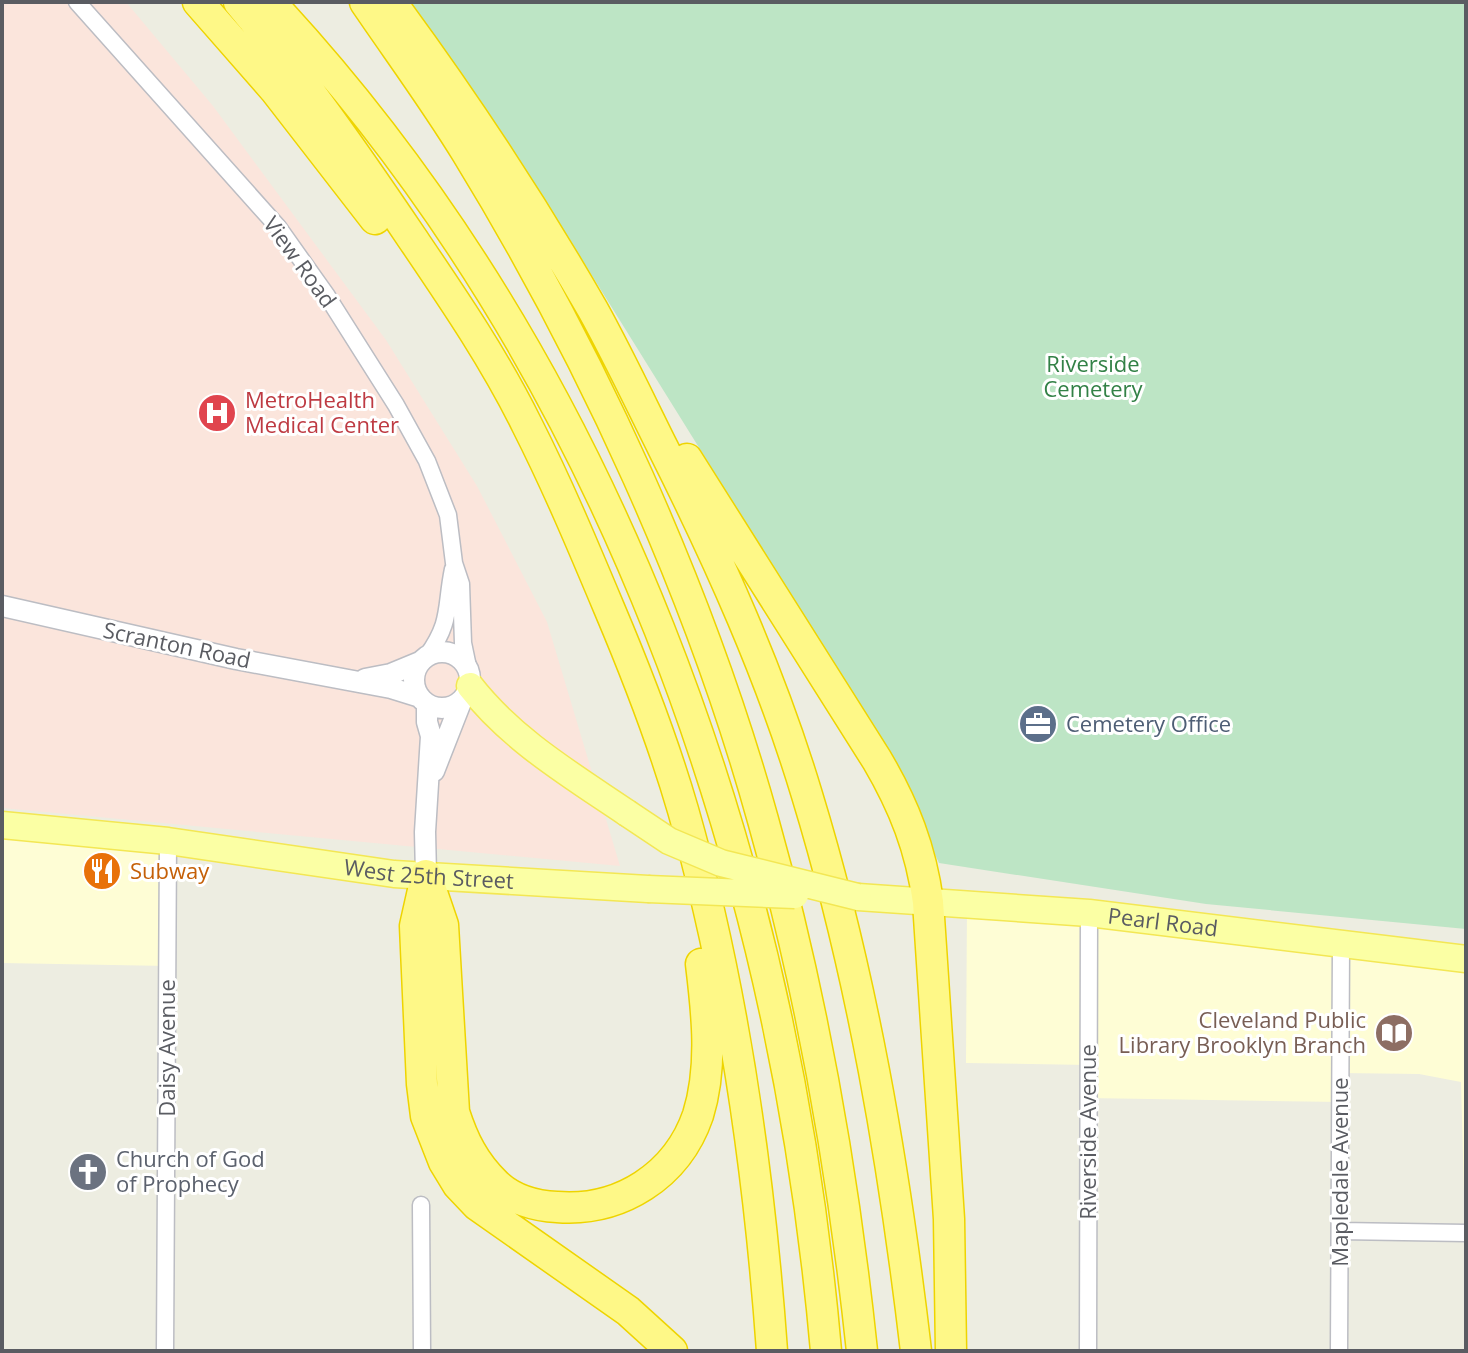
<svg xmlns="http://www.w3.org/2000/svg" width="1468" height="1353" viewBox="0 0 1468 1353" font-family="'Open Sans',sans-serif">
	<rect width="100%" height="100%" fill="#edede1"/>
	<path fill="#fefdd5" d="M 2,825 L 168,841 L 168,966 L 2,963 Z
		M 967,905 L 1466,959 L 1466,1194 L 1464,1194 L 1461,1082 L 1419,1074 L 1341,1073 L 1341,1102 L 1088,1098 L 1088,1065 L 966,1063 Z"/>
	<path fill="#fbe5dc" d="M 2,2 L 126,2 L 213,106 L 386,340 L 477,486 L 547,622 L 620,866 L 2,808 Z"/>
	<path fill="#bde5c5" d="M 411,2 L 1466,2 L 1466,929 L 1206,904 L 939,863 L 881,740 L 586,266 Z"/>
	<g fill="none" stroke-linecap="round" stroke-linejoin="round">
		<g stroke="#bcbdc3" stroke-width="19">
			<path id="minor" d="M 77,2 L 278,227 L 327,296 L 396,405 L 427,461 L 448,515 L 454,563 L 461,584 L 463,643 L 468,667
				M 427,656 C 452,621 445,608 453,569
				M 421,1205 L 422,1351
				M 1340,1231 L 1466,1233
				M 165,1351 L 168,841
				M 1088,1351 L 1089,913
				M 1339,1351 L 1341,945"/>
		</g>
		<g stroke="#bcbdc3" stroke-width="23">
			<path id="tertiary" d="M 2,606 L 236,659 L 391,688 L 420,697
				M414 680a28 28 0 1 1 56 0a28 28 0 1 1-56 0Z
				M 365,679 L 391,674 L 420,662
				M 434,771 L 461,702
				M 426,875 L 425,832 L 431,736 L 427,722 L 427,704"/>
		</g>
		<g stroke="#f3e754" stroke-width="29">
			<g id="primary">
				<path d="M 470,686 C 512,740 571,775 627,813"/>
				<path id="s1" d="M 2,825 L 168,841 L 394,874 L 648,889"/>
				<path id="s2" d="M 858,897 L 1089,913 L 1466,959"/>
			</g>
		</g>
		<g stroke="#eed400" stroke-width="33">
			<path id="motorway" d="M 198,2 L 275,90 L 375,219
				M 239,2 C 301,76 356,155 410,235 C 452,297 494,358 527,425 C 557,484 583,546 609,608 C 637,674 663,741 683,810 C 733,985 759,1169 772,1351
				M 270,2 C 610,367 783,860 826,1351
				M 365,2 C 399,52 436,102 467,153 C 592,357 699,590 763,820 C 812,994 843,1171 862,1351
				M 391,2 C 464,101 532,204 593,310 C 618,355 640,402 663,448 C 719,560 771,675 807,795 C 862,975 894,1164 916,1351
				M 687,459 L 877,760 C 904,806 921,849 928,902 L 949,1219 L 951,1351
				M 426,875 L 443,925 L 454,1112 C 463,1140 474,1163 496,1184 C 512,1199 535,1206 557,1207 C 620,1212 677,1176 698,1115 C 713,1067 707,1013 701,964
				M 426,877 L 415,926 L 422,1084 L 426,1116 L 444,1162 L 458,1185 L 477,1205 L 628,1311 L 672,1351"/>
		</g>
		<use href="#minor" stroke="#fff" stroke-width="16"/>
		<use href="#tertiary" stroke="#fff" stroke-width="20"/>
		<use href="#primary" stroke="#fbffa4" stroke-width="26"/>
		<use href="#motorway" stroke="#fef887" stroke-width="30"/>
		<g stroke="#f3e754" stroke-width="29" stroke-linecap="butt">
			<path id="primary-bridge" d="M 627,813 L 669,841 L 721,863 L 858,897
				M 648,889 L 795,895"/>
		</g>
		<use href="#primary-bridge" stroke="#fbffa4" stroke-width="26"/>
	</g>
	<defs>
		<g id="hospital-disc" transform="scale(2)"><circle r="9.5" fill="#e0444e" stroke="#fff"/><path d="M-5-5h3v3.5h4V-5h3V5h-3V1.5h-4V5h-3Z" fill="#fff"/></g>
		<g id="office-disc" transform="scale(2)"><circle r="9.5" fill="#5c6f8a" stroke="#fff"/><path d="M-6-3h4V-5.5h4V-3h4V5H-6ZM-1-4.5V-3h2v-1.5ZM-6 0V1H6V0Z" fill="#fff"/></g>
		<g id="restaurant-disc" transform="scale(2)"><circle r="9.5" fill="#e8710a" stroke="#fff"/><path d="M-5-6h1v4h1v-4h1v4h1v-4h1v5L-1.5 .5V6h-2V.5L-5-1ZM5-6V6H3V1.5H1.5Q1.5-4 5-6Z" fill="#fff"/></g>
		<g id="library-disc" transform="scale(2)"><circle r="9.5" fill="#8d6e63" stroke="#fff"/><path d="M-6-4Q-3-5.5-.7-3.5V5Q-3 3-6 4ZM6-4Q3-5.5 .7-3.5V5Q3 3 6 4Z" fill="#fff"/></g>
		<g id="church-disc" transform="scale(2)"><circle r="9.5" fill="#6b7280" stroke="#fff"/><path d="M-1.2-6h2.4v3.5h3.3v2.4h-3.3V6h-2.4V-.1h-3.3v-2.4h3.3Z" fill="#fff"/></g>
	</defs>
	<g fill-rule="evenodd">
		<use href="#hospital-disc" x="217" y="413"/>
		<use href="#office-disc" x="1038" y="724"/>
		<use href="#restaurant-disc" x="102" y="871"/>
		<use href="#library-disc" x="1394" y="1033"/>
		<use href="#church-disc" x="88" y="1172"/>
	</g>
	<g text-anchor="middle" stroke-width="6" stroke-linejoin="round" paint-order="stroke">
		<g font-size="22" fill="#5a5c62" stroke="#fff">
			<text transform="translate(300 262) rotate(54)" y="8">View Road</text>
			<text transform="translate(177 645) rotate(12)" y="8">Scranton Road</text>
			<text dy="8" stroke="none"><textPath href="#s1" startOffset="430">West 25th Street</textPath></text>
			<text dy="8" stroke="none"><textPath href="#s2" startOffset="306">Pearl Road</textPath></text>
			<text transform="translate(167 1048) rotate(-90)" y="8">Daisy Avenue</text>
			<text transform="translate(1088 1132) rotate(-90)" y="8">Riverside Avenue</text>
			<text transform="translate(1340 1172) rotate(-90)" y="8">Mapledale Avenue</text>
		</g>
		<g font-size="22" fill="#328146" stroke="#fff">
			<text x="1093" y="372">Riverside<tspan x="1093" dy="25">Cemetery</tspan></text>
		</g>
		<g font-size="22" fill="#be3a42" stroke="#fff" text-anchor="start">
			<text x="245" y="408">MetroHealth<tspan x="245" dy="25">Medical Center</tspan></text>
		</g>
		<g font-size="22" fill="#4e5e75" stroke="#fff" text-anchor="start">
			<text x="1066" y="732">Cemetery Office</text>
		</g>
		<g font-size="22" fill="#c56008" stroke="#fff" text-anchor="start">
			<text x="130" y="879">Subway</text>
		</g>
		<g font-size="22" fill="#785e54" stroke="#fff" text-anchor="end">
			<text x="1366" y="1028">Cleveland Public<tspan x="1366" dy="25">Library Brooklyn Branch</tspan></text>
		</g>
		<g font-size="22" fill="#5b616d" stroke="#fff" text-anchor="start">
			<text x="116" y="1167">Church of God<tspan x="116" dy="25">of Prophecy</tspan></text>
		</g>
	</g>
	<rect width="1468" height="1353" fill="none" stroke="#5a5c62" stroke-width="8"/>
</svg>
